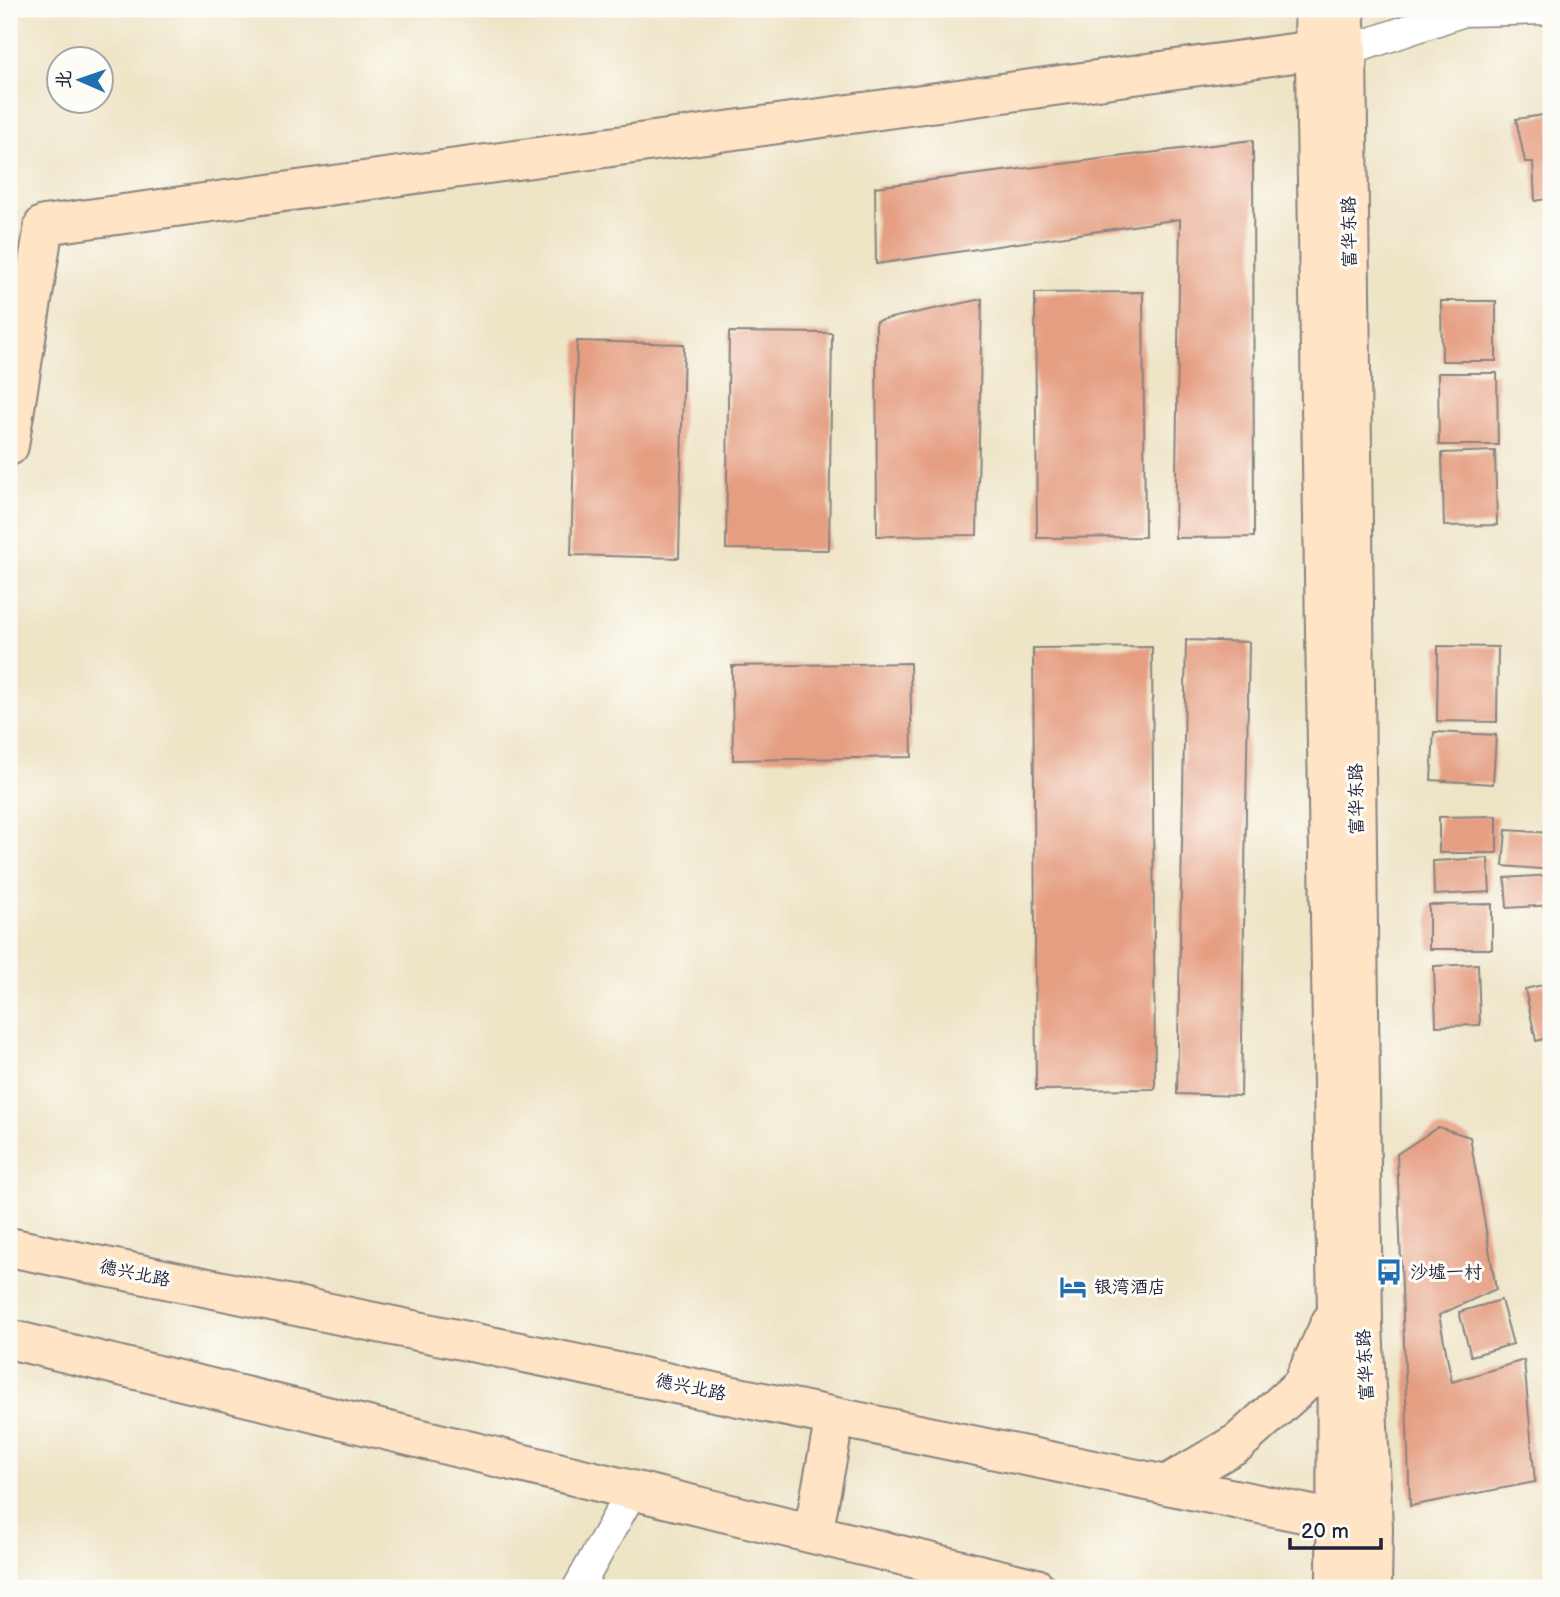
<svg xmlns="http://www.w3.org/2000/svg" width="1560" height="1597" viewBox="0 0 1560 1597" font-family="'Balsamiq Sans','LXGW WenKai TC',sans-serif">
	<rect width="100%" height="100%" fill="#fdfcf7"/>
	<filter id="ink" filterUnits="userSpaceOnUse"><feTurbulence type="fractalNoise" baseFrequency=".0143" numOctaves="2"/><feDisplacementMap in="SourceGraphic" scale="14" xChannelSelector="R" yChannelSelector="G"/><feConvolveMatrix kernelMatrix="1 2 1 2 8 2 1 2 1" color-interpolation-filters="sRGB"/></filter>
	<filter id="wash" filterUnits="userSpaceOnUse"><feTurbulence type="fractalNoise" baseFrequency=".00686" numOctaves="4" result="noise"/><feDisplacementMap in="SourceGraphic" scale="28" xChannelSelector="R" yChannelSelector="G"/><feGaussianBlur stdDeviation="1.57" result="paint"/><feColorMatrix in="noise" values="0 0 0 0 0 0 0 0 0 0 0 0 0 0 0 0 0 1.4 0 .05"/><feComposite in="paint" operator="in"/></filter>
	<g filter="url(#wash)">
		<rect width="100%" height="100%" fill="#eee4c6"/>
		<g id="blocks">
			<path fill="#e59e81" d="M 1551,114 L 1551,198 L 1535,201 L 1533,162 L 1525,162 L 1516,119 Z
				M 1253,140 L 1254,537 L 1175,538 L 1180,219 L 876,264 L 875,187 Z
				M 1143,292 L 1145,537 L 1037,538 L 1035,293 Z
				M 982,299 L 977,535 L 877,536 L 876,321 Z
				M 1441,301 L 1496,301 L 1496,361 L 1442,361 Z
				M 729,332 L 832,333 L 829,550 L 726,549 Z
				M 577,341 L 684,344 L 679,558 L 571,555 Z
				M 1438,373 L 1497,373 L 1498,445 L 1439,445 Z
				M 1495,451 L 1497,525 L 1444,526 L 1442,453 Z
				M 1547,524 L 1551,524 L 1551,554 L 1549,554 Z
				M 1186,640 L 1249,642 L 1241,1096 L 1177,1094 Z
				M 1438,646 L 1498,647 L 1497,722 L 1437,721 Z
				M 1152,647 L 1155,1089 L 1036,1090 L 1033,648 Z
				M 910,663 L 912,757 L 733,760 L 732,666 Z
				M 1434,732 L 1496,735 L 1493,784 L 1431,780 Z
				M 1497,816 L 1497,853 L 1439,853 L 1439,817 Z
				M 1506,830 L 1551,833 L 1551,870 L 1503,866 Z
				M 1488,858 L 1490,892 L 1434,895 L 1433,861 Z
				M 1551,875 L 1551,905 L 1507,908 L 1505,878 Z
				M 1492,904 L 1492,949 L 1429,949 L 1429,905 Z
				M 1478,964 L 1480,1025 L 1436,1026 L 1434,966 Z
				M 1551,983 L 1551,1037 L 1536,1041 L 1525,989 Z
				M 1438,1127 L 1470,1137 L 1496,1289 L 1439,1315 L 1452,1382 L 1524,1360 L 1535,1482 L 1410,1506 L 1397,1154 Z
				M 1501,1300 L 1513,1344 L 1471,1356 L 1459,1312 Z"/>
		</g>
	</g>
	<g filter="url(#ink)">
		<use href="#blocks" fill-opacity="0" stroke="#888380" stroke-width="2"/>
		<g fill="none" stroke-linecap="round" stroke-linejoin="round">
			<g stroke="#888380" stroke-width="33">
				<path id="street" d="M 1347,51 L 1464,11 L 1551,9
					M 578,1588 L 632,1491"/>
			</g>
			<g stroke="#888380" stroke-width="42">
				<path id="secondary" d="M 1314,9 L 1337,1311 L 1336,1588
					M 1344,9 L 1347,51 L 1363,1325 L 1373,1527 L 1372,1588
					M 9,446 L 44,225 L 1315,50 L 1341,51
					M 9,1247 L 1361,1525
					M 9,1339 L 1036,1588
					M 1166,1485 L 1239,1442 L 1302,1385 L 1331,1322
					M 813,1534 L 835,1417"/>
			</g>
			<use href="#street" stroke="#fff" stroke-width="30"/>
			<use href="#secondary" stroke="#ffe4c6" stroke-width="38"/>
		</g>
	</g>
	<defs>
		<g id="bus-bare" transform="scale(2.1)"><path d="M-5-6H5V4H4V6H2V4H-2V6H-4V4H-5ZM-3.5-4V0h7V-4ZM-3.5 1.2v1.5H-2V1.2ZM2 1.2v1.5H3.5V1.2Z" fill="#1f6fb2" stroke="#fdfcf7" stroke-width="2.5" paint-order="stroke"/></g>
		<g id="hotel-bare" transform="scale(2.1)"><path d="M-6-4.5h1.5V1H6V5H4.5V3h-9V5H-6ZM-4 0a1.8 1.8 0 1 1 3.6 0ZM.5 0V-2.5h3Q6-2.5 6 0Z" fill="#1f6fb2" stroke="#fdfcf7" stroke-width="2.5" paint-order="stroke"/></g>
	</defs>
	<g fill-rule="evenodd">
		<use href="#bus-bare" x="1389" y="1272"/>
		<use href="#hotel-bare" x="1073" y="1287"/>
	</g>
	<g text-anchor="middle" stroke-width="6" stroke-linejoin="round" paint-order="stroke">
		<g font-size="18" fill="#22223b" stroke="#fdfcf7">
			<text transform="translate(1349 232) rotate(-91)" y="6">富华东路</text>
			<text transform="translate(1356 799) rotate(-91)" y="6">富华东路</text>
			<text transform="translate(135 1273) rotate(12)" y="6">德兴北路</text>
			<text transform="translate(1365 1365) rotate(-93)" y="6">富华东路</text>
			<text transform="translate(691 1387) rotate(12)" y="6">德兴北路</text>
		</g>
		<g font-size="18" fill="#22223b" stroke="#fdfcf7" text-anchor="start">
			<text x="1410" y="1278">沙墟一村</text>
			<text x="1094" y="1293">银湾酒店</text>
		</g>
	</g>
	<rect width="1560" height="1597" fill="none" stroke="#fdfcf7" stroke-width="35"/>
	<g transform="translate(80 80) rotate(272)"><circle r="33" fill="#fdfcf7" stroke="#a5a5ac" stroke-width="2"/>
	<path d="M0-5L12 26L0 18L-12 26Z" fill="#1f6fb2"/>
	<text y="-10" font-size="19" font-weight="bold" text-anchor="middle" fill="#22223b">北</text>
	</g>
	<path d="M1290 1538v10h91v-10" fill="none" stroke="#22223b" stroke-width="3.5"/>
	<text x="1301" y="1538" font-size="21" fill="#22223b" stroke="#fdfcf7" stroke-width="5" paint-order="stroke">20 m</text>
</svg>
